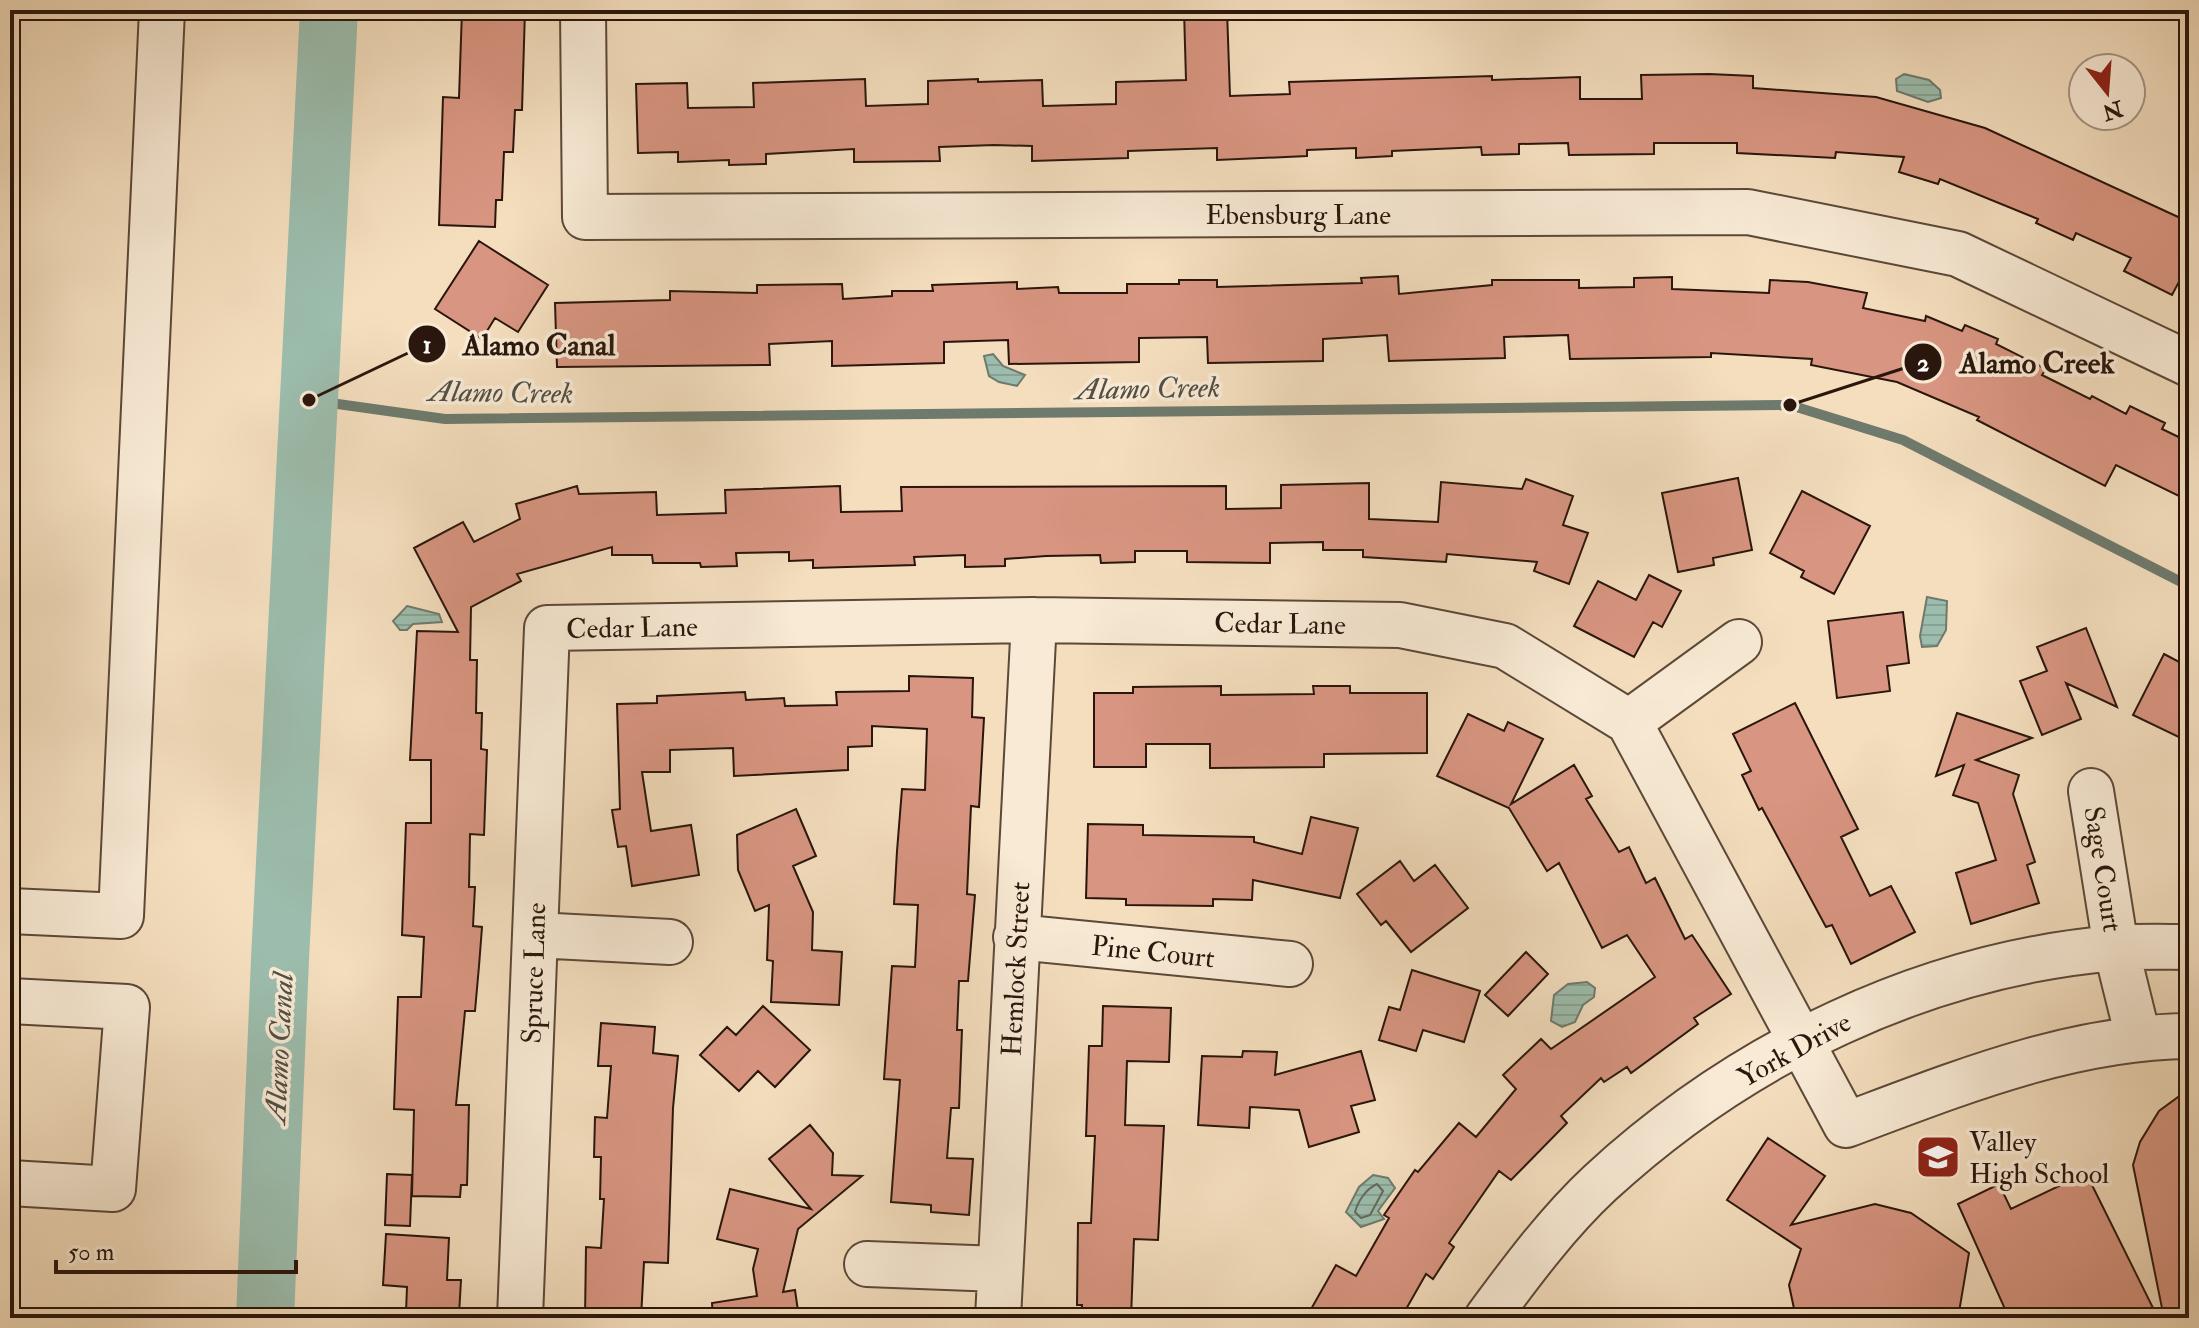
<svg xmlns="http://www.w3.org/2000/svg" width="2199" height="1328" viewBox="0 0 2199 1328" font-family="'IM FELL Double Pica',serif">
	<defs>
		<pattern id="water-rules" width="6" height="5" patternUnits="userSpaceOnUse" patternTransform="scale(2)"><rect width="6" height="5" fill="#9cbdad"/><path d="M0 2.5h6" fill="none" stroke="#87a294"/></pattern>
	</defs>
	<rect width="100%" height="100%" fill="#f4debe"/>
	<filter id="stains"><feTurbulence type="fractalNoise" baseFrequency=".0025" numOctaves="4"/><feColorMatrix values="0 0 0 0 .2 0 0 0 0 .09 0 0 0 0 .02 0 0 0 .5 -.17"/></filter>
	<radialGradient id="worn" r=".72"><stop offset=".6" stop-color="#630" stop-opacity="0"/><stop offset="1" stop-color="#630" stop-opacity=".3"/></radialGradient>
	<path fill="url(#water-rules)" stroke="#6e7a6d" stroke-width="2" d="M 1904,74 L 1929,80 L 1940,90 L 1941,98 L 1928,102 L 1897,91 L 1896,79 Z
		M 993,354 L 1003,366 L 1025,375 L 1017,386 L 999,382 L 989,376 L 984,356 Z
		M 1927,597 L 1947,601 L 1946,630 L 1937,646 L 1922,647 L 1920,636 Z
		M 407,606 L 439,614 L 442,622 L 413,624 L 407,630 L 400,630 L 393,621 Z
		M 1587,982 L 1595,988 L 1594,997 L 1583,1005 L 1575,1022 L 1562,1027 L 1551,1021 L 1554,995 L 1568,984 Z
		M 1373,1175 L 1388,1178 L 1395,1188 L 1378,1211 L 1384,1219 L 1361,1227 L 1346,1212 L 1359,1187 Z"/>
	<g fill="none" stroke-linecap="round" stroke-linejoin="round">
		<path stroke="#636a5c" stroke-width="2" d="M 1377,1184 L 1383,1191 L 1370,1215 L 1361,1218 L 1355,1212 C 1358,1201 1366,1189 1377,1184 Z"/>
		<path stroke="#6e7a6d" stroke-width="10" d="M 309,400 L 445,419 L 1790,405 L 1903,440 L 2189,586"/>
		<path stroke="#9cbdad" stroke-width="58" d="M 265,1318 L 280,959 L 329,10"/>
	</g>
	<path fill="#d89581" stroke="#2a160c" stroke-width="2" d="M 462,10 L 525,10 L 522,110 L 515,110 L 513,152 L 504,152 L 502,200 L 496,200 L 495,227 L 439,225 L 443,97 L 459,98 Z
		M 1184,10 L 1227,10 L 1230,96 L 1290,94 L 1289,82 L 1492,76 L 1492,80 L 1580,77 L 1580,99 L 1642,99 L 1641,75 L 1709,74 L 1753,76 L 1753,88 L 1876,97 L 1985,128 L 2189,222 L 2189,263 L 2172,295 L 2124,271 L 2131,258 L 2076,233 L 2073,240 L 2036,223 L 2038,219 L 1940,179 L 1938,184 L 1899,172 L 1904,157 L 1836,152 L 1835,158 L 1737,153 L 1737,143 L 1654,143 L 1654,154 L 1569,155 L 1568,143 L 1519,144 L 1519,154 L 1482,155 L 1481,147 L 1392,151 L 1392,156 L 1356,158 L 1356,148 L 1307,150 L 1307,156 L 1217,160 L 1217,148 L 1128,151 L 1128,158 L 1032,161 L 1032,146 L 994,145 L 939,147 L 940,161 L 854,162 L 854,149 L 766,154 L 766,164 L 729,165 L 729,160 L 678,162 L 678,152 L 638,153 L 636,84 L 687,83 L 688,108 L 754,107 L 753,83 L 865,79 L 866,106 L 928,104 L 928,81 L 978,79 L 978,82 L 1042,80 L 1043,106 L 1116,104 L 1116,82 L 1186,80 Z
		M 479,241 L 548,285 L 518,332 L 495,318 L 482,339 L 435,309 Z
		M 1398,276 L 1399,294 L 1492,285 L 1492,280 L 1579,280 L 1579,288 L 1634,287 L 1634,278 L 1672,277 L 1672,289 L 1769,293 L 1770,280 L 1808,282 L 1867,293 L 1863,308 L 1925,321 L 1926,316 L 1962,331 L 1965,325 L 1998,339 L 1996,344 L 2046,369 L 2042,375 L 2090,399 L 2092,396 L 2126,414 L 2130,406 L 2165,423 L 2162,429 L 2189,442 L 2189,501 L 2116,465 L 2105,486 L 1977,420 L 1979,417 L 1897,382 L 1811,365 L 1812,359 L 1711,353 L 1711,357 L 1570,359 L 1568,335 L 1504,337 L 1505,358 L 1389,361 L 1387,335 L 1323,339 L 1323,361 L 1208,363 L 1207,337 L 1139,338 L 1139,362 L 1009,364 L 1008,340 L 944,342 L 944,363 L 832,366 L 832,341 L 769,344 L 770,365 L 557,367 L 555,303 L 670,300 L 670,291 L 757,293 L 757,285 L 842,284 L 843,299 L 892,296 L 892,291 L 933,291 L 932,285 L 1017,282 L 1017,289 L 1058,287 L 1059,293 L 1127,293 L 1127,284 L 1179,284 L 1179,280 L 1217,280 L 1217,287 L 1362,283 L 1361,278 Z
		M 1738,478 L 1752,550 L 1713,558 L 1714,565 L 1678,572 L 1662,493 Z
		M 1526,479 L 1573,496 L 1563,525 L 1588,533 L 1569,584 L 1534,571 L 1537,562 L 1447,554 L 1446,562 L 1363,557 L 1363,550 L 1323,550 L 1323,542 L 1270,543 L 1270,563 L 1187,562 L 1187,551 L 1135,551 L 1135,562 L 1101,563 L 1100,555 L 1046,556 L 1005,559 L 1005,566 L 965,567 L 965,555 L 914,557 L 915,565 L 813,568 L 813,560 L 789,561 L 789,552 L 736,553 L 737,566 L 701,567 L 700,563 L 653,563 L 652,555 L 612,555 L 612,547 L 517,574 L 521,581 L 471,607 L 470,660 L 477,660 L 476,713 L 482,713 L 481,749 L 487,750 L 484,835 L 470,834 L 469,887 L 475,887 L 473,926 L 482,927 L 479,966 L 475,1011 L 465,1011 L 456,1105 L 469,1105 L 467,1185 L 461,1185 L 460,1197 L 412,1196 L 414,1110 L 394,1109 L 398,997 L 421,997 L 424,937 L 402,935 L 406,823 L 431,823 L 431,760 L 410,760 L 417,631 L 458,632 L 414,548 L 463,522 L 474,542 L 520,519 L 516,504 L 577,486 L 579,494 L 656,492 L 657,515 L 726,513 L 725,490 L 840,486 L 841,512 L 902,511 L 901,487 L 1226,486 L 1226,509 L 1281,508 L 1281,485 L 1369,483 L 1369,519 L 1438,522 L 1441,482 L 1522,489 Z
		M 1802,491 L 1870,526 L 1834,594 L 1801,577 L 1804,571 L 1770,553 Z
		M 1649,575 L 1681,591 L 1662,627 L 1653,622 L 1634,657 L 1574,626 L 1598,581 L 1636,600 Z
		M 1903,612 L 1909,663 L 1887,666 L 1890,691 L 1837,698 L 1828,621 Z
		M 2086,628 L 2117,707 L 2066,683 L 2081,719 L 2042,735 L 2020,681 L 2047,671 L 2037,647 Z
		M 2164,654 L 2189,667 L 2189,742 L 2133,715 Z
		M 909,676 L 973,678 L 972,717 L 984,718 L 979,807 L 971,806 L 967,894 L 975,895 L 968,981 L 959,981 L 957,1030 L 962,1030 L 959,1108 L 951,1108 L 947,1158 L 973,1159 L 969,1215 L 931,1212 L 931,1205 L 891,1202 L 900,1080 L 884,1079 L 892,966 L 915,967 L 918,905 L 894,904 L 897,851 L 902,789 L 925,790 L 927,729 L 872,726 L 872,746 L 848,747 L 848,770 L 734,776 L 733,748 L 670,750 L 670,772 L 642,772 L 651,831 L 691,825 L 699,875 L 632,886 L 626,846 L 618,847 L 612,810 L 620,809 L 617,704 L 657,703 L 657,696 L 745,692 L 746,700 L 784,698 L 785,706 L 837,705 L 836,692 L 909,691 Z
		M 1221,686 L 1221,695 L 1314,694 L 1313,686 L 1350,686 L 1350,693 L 1427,693 L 1427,753 L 1324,754 L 1324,767 L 1210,768 L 1210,744 L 1146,744 L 1146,767 L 1094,767 L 1094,693 L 1133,693 L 1133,687 Z
		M 1795,703 L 1858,829 L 1841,837 L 1870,896 L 1891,886 L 1915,932 L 1851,964 L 1832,925 L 1826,927 L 1762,808 L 1759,810 L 1742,775 L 1751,771 L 1733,734 Z
		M 1957,713 L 2032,738 L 1976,760 L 2019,775 L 2013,794 L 2035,862 L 2027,865 L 2039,903 L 1971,924 L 1956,873 L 1996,860 L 1978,803 L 1953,795 L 1964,765 L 1936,776 Z
		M 1468,714 L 1504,731 L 1508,722 L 1543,739 L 1511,804 L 1574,765 L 1592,796 L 1586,799 L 1619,852 L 1629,847 L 1646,883 L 1655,878 L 1685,939 L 1692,935 L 1731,994 L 1694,1018 L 1698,1024 L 1631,1073 L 1627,1067 L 1604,1082 L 1601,1078 L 1561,1116 L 1567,1123 L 1511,1180 L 1499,1171 L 1449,1243 L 1454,1247 L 1433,1279 L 1426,1274 L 1401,1318 L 1306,1318 L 1336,1265 L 1356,1276 L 1389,1218 L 1384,1215 L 1415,1170 L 1418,1172 L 1459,1123 L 1476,1137 L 1516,1089 L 1503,1075 L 1541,1039 L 1551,1049 L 1655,977 L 1627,935 L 1602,948 L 1559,863 L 1547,871 L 1509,808 L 1437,776 Z
		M 796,809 L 816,856 L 793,866 L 813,912 L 812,950 L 842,952 L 839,1005 L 771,1002 L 773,961 L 767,960 L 769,905 L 755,911 L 738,870 L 737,835 Z
		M 1311,817 L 1358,828 L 1340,898 L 1253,880 L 1252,900 L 1213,899 L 1213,906 L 1126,905 L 1126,899 L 1086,898 L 1088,824 L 1143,825 L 1143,835 L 1254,837 L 1254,842 L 1302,854 Z
		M 1400,861 L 1414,881 L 1435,865 L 1468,908 L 1411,952 L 1386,921 L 1381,925 L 1357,894 Z
		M 1526,952 L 1548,974 L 1508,1016 L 1485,995 Z
		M 1412,970 L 1480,991 L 1464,1042 L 1423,1030 L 1416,1051 L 1379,1040 L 1389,1007 L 1400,1010 Z
		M 763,1006 L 810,1050 L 775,1087 L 758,1071 L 739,1091 L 700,1055 L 727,1027 L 736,1035 Z
		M 1103,1006 L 1171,1008 L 1169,1062 L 1127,1061 L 1125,1125 L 1164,1126 L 1158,1240 L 1134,1239 L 1131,1318 L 1081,1318 L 1082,1305 L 1077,1305 L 1078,1223 L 1091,1223 L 1095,1136 L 1086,1136 L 1089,1046 L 1102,1046 Z
		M 601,1023 L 655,1027 L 653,1053 L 678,1056 L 673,1108 L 668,1263 L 644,1262 L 641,1318 L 585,1318 L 586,1247 L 601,1248 L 604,1199 L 600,1199 L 601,1157 L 594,1157 L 595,1117 L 607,1118 L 611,1066 L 598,1066 Z
		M 1243,1051 L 1277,1052 L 1275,1075 L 1361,1051 L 1375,1100 L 1351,1106 L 1359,1132 L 1309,1147 L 1299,1110 L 1250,1107 L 1249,1128 L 1198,1125 L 1202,1056 L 1242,1057 Z
		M 2189,1089 L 2189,1318 L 2164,1318 L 2133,1165 L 2140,1142 L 2159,1111 Z
		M 810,1125 L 833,1153 L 832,1175 L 862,1176 L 798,1229 L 783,1292 L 795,1290 L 799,1318 L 713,1318 L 712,1303 L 757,1296 L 753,1269 L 758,1249 L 717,1239 L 730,1189 L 811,1209 L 769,1159 Z
		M 1768,1138 L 1825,1176 L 1791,1225 L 1875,1204 L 1911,1213 L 1969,1253 L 1958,1318 L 1796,1318 L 1789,1285 L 1801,1249 L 1727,1200 Z
		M 2086,1173 L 2158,1318 L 2009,1318 L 1958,1204 L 1999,1184 L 2011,1209 Z
		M 387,1174 L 412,1175 L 410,1226 L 385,1225 Z
		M 386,1234 L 449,1238 L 447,1280 L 461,1280 L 459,1315 L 406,1312 L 407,1287 L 383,1285 Z"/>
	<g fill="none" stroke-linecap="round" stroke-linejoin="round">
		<g stroke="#5c4838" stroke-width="48">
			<path id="minor" d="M 583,10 L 585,217 L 1748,212 L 1958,254 L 2189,364
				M 1629,722 L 1739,642
				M 2091,791 L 2116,948 L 2138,1037
				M 10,911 L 121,916 L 162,10
				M 535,935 L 670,942
				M 1016,937 L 1290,964
				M 10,1001 L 127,1007 L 113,1189 L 10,1183
				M 867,1264 L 999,1269
				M 520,1318 L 547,628 L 1034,620 L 1400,625 L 1505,646 L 1629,722 L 1846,1125 C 1956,1084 2070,1037 2189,1036
				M 998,1318 L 1034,620
				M 1487,1318 C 1521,1272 1558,1222 1600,1183 C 1741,1053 1924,964 2116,948 C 2140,946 2165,947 2189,947"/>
		</g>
		<use href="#minor" stroke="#f8ead5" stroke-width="44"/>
	</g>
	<defs>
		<g id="school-square" transform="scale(2.3)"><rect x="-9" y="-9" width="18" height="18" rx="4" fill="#8f2418" stroke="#f8ead5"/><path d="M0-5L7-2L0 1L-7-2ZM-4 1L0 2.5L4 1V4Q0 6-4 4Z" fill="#fff"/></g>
	</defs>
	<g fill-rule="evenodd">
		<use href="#school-square" x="1938" y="1157"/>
	</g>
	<g text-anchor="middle" stroke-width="7" stroke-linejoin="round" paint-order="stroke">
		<g font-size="28" fill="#2a160c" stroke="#f8ead5">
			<text x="1298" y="224">Ebensburg Lane</text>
			<text transform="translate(1280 623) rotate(1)" y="10">Cedar Lane</text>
			<text transform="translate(632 627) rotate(-1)" y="10">Cedar Lane</text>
			<text transform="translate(2104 869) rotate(81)" y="10">Sage Court</text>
			<text transform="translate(1153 951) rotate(6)" y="10">Pine Court</text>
			<text transform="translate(1015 969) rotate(-87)" y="10">Hemlock Street</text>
			<text transform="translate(533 973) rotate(-88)" y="10">Spruce Lane</text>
			<text transform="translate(1794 1049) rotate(-29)" y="10">York Drive</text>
		</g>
		<g font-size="28" fill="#2a160c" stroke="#f8ead5" text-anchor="start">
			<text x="1969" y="1151">Valley<tspan x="1969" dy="32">High School</tspan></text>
		</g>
		<g font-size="30" font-style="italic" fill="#525044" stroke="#f8ead5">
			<text transform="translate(1148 388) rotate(-1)" y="10">Alamo Creek</text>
			<text transform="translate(501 392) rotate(1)" y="10">Alamo Creek</text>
			<text transform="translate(279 1048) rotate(-87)" y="10">Alamo Canal</text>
		</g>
	</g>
	<path fill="none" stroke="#2a160c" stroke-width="3" d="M309 400L427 344M1790 405L1923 362"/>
	<g fill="#2a160c" stroke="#f8ead5" stroke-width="3">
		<circle cx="309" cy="400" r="8"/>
		<circle cx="1790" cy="405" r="8"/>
		<circle cx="427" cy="344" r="20"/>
		<circle cx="1923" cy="362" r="20"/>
	</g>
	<g font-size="24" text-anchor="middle" font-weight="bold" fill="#fff">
		<text x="427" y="353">1</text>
		<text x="1923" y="371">2</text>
	</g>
	<g font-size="30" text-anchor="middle" font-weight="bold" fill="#2a160c" stroke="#f8ead5" stroke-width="7" stroke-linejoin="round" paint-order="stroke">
		<text x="539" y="355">Alamo Canal</text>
		<text x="2037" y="373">Alamo Creek</text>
	</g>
	<rect width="2199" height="1328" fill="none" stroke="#f4debe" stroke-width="40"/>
	<rect x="12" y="12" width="2175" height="1304" fill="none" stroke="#2a160c" stroke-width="4"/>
	<rect x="20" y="20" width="2159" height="1288" fill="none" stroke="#2a160c" stroke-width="2"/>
	<g transform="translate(2107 92) rotate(163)"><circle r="38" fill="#f8ead5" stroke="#a69585" stroke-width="2"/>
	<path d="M0-6L14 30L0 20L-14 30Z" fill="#8f2418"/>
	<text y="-12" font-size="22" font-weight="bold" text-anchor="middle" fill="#2a160c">N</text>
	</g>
	<path d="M56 1260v12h240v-12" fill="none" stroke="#2a160c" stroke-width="4"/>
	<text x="68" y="1260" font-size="24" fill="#2a160c" stroke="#f8ead5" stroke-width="6" paint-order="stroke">50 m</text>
	<rect width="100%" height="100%" filter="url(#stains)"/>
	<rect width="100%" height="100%" fill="url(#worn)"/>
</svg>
